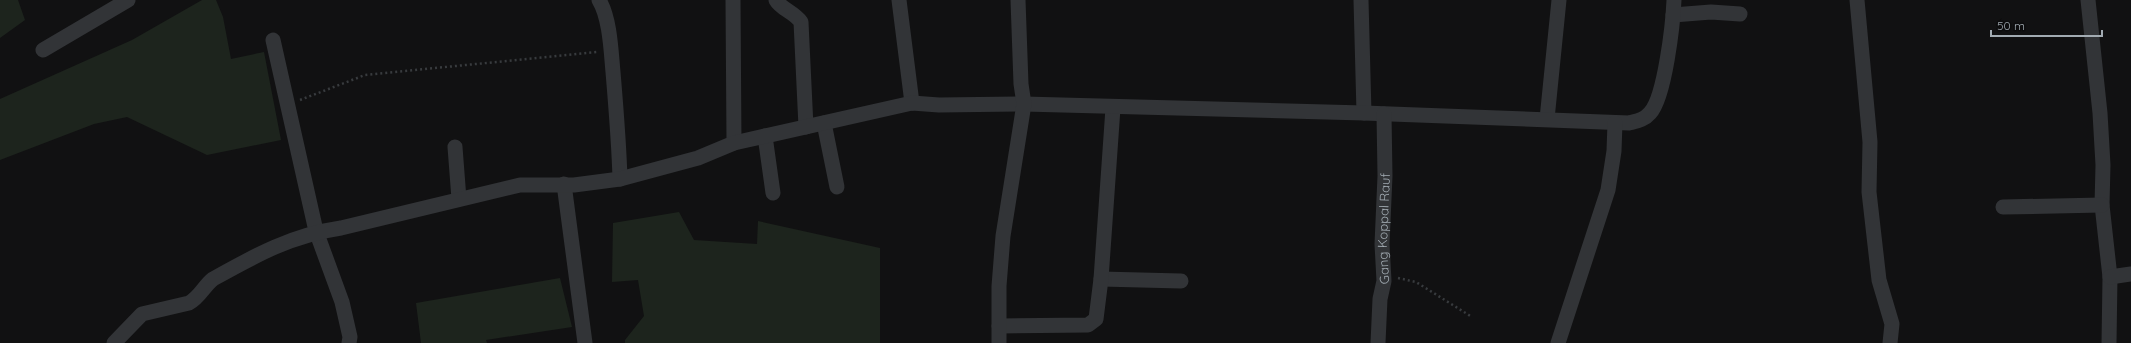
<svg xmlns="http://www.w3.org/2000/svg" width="2131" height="343" viewBox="0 0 2131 343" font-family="Quicksand,sans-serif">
	<rect width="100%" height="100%" fill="#111112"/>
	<path fill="#1d241d" d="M 0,0 L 18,0 L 25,20 L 0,38 Z
		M 202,0 L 216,0 L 223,17 L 231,59 L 264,52 L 281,140 L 207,155 L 127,117 L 94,124 L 0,160 L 0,99 L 132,40 Z
		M 679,212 L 694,240 L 757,244 L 758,221 L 880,248 L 880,343 L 625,343 L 625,340 L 644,316 L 638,280 L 612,282 L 613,223 Z
		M 560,278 L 572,327 L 486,340 L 487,343 L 421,343 L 416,303 Z"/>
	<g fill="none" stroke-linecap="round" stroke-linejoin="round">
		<path stroke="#383b3e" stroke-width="2.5" stroke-dasharray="2 3" stroke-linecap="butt" d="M 300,100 L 365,75 L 597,52
			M 1398,278 L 1416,282 L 1472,317"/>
		<g stroke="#323437" stroke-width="15">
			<path d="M 599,0 C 610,18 611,51 613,72 C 616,108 619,143 620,179"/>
			<path d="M 733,0 L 734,143"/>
			<path d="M 776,0 C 781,9 794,12 801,22 L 806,127"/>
			<path d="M 899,0 L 912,103"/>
			<path d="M 1361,0 L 1364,113"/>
			<path d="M 1857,0 L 1870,142 L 1869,192 L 1879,280 L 1892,324 L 1890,343"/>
			<path d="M 2088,0 L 2100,113 L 2103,165 L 2102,205 L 2110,277 L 2109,343"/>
			<path d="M 1673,15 L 1711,12 L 1740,14"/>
			<path d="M 273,40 L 316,231 L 342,302 L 350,337 L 349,343"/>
			<path d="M 43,50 L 128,0"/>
			<path d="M 1547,119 L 1559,0"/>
			<path d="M 824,123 L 837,187"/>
			<path d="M 765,136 L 773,193"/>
			<path d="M 455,147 L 459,199"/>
			<path d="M 564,184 L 585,343"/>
			<path d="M 2003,207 L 2102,205"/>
			<path d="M 2110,277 L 2131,274"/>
			<path d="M 1101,279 L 1181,281"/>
			<path d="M 999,326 L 1088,325 L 1096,319 L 1101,279 L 1113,108"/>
			<path d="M 114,343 L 142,314 L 189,303 C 200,297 204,286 213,279 C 256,255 292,235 341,228 L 520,185 L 574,185 L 620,179 L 698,158 L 734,143 L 912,103 L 939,105 L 1024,104 L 1364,113 L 1629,123 C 1637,121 1644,120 1650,113 C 1665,97 1673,23 1674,0"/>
			<path d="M 999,343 L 999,286 L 1003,236 L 1024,104 L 1021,84 L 1018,0"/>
			<path id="s1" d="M 1378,343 L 1380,299 L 1384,281 L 1382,244 L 1385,176 L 1384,114"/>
			<path d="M 1558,343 L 1608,190 L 1614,151 L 1615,123"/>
		</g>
	</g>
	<g text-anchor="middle" stroke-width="3" stroke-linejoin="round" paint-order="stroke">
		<g font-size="13" fill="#a2abb2" stroke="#0c0c0d">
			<text dy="5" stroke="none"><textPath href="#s1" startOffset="115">Gang Koppal Rauf</textPath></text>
		</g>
	</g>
	<path d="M1991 30v6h111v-6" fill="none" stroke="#a2abb2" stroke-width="2"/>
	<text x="1997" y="30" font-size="12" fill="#a2abb2" stroke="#0c0c0d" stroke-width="3" paint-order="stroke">50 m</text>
</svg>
